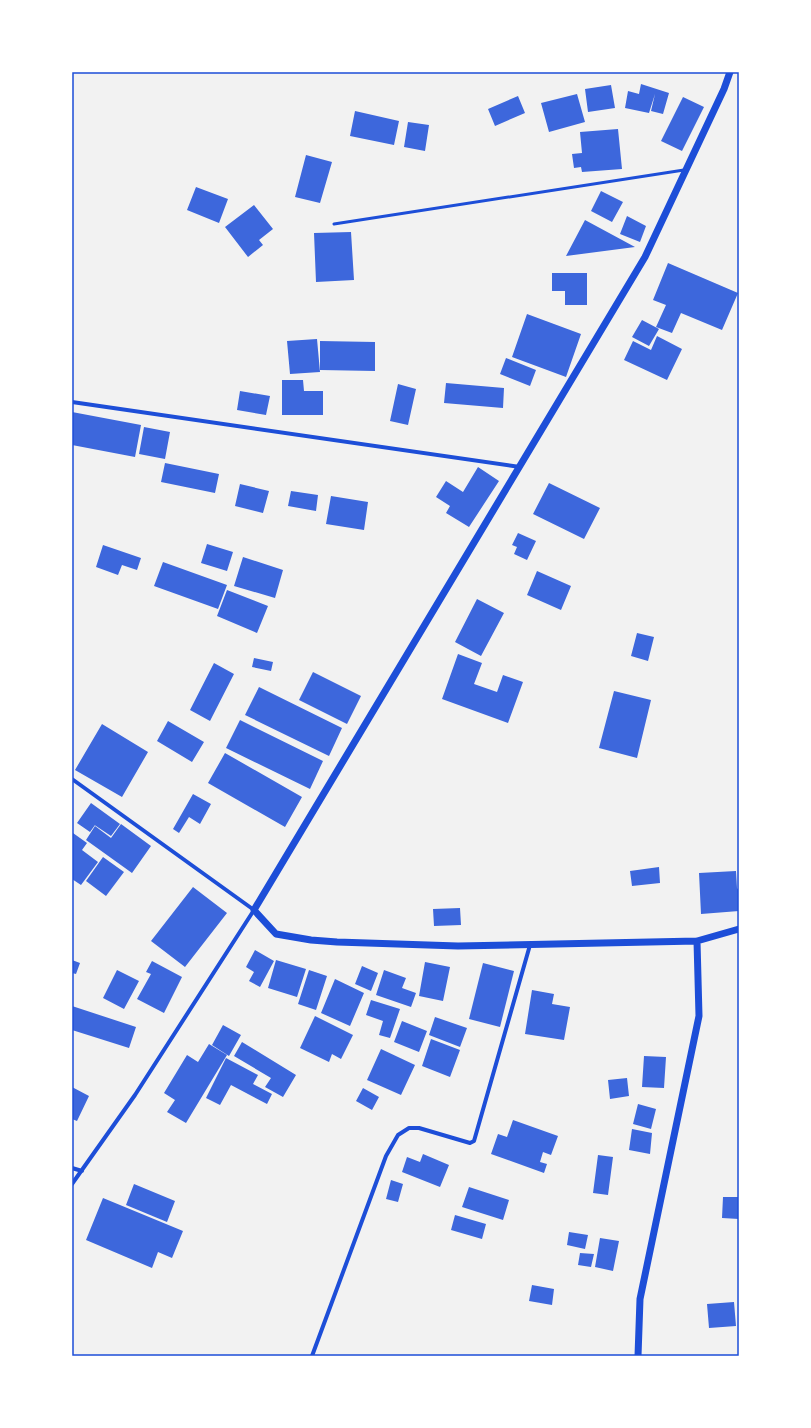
<svg xmlns="http://www.w3.org/2000/svg" width="811" height="1428" viewBox="0 0 811 1428" font-family="Arial,sans-serif">
	<rect width="100%" height="100%" fill="#f2f2f2"/>
	<path fill="#3d67dc" d="M 641,84 L 669,93 L 663,114 L 651,111 L 655,94 L 649,113 L 625,108 L 628,91 L 639,94 Z
		M 611,85 L 615,108 L 588,112 L 585,89 Z
		M 577,94 L 585,122 L 549,132 L 541,103 Z
		M 518,96 L 525,113 L 495,126 L 488,109 Z
		M 683,97 L 704,107 L 682,151 L 661,141 Z
		M 355,111 L 399,121 L 394,145 L 350,136 Z
		M 408,122 L 429,125 L 425,151 L 404,147 Z
		M 618,129 L 622,169 L 582,172 L 581,167 L 574,168 L 572,154 L 582,153 L 580,132 Z
		M 306,155 L 332,162 L 320,203 L 295,197 Z
		M 196,187 L 228,199 L 219,223 L 187,210 Z
		M 601,191 L 623,202 L 612,222 L 591,211 Z
		M 254,205 L 273,229 L 259,240 L 263,245 L 248,257 L 225,227 Z
		M 627,216 L 646,226 L 640,242 L 620,234 Z
		M 585,220 L 635,247 L 566,256 Z
		M 351,232 L 354,280 L 316,282 L 314,233 Z
		M 668,263 L 738,293 L 722,330 L 681,313 L 672,333 L 656,327 L 666,305 L 653,300 Z
		M 552,273 L 587,273 L 587,305 L 565,305 L 565,291 L 552,291 Z
		M 527,314 L 581,334 L 566,377 L 512,357 Z
		M 642,320 L 659,329 L 649,346 L 632,337 Z
		M 657,336 L 682,349 L 667,380 L 624,360 L 633,341 L 651,350 Z
		M 317,339 L 320,372 L 290,374 L 287,341 Z
		M 320,341 L 375,342 L 375,371 L 320,370 Z
		M 506,358 L 536,370 L 530,386 L 500,374 Z
		M 282,380 L 303,380 L 304,391 L 323,391 L 323,415 L 282,415 Z
		M 446,383 L 504,388 L 503,408 L 444,403 Z
		M 398,384 L 416,389 L 408,425 L 390,421 Z
		M 240,391 L 270,396 L 266,415 L 237,410 Z
		M 72,412 L 141,425 L 135,457 L 72,445 Z
		M 144,427 L 170,432 L 165,459 L 139,454 Z
		M 165,463 L 219,474 L 215,493 L 161,482 Z
		M 478,467 L 499,481 L 469,527 L 446,513 L 450,506 L 436,497 L 446,481 L 463,492 Z
		M 549,483 L 600,508 L 584,539 L 533,514 Z
		M 240,484 L 269,491 L 263,513 L 235,506 Z
		M 291,491 L 318,495 L 316,511 L 288,506 Z
		M 331,496 L 368,502 L 364,530 L 326,524 Z
		M 518,533 L 536,541 L 527,560 L 514,554 L 517,547 L 512,545 Z
		M 207,544 L 233,552 L 227,571 L 201,563 Z
		M 103,545 L 141,558 L 137,570 L 122,565 L 118,575 L 96,567 Z
		M 243,557 L 283,570 L 275,598 L 234,586 Z
		M 163,562 L 227,585 L 218,609 L 154,586 Z
		M 537,571 L 571,586 L 561,610 L 527,595 Z
		M 227,590 L 268,606 L 257,633 L 217,616 Z
		M 477,599 L 504,613 L 481,656 L 455,642 Z
		M 637,633 L 654,637 L 648,661 L 631,656 Z
		M 458,654 L 482,663 L 474,684 L 497,692 L 503,675 L 523,682 L 508,723 L 442,699 Z
		M 254,658 L 273,662 L 271,671 L 252,667 Z
		M 214,663 L 234,674 L 210,721 L 190,710 Z
		M 313,672 L 361,696 L 347,724 L 299,700 Z
		M 259,687 L 342,728 L 329,756 L 245,715 Z
		M 614,691 L 651,700 L 637,758 L 599,748 Z
		M 240,720 L 323,761 L 310,789 L 226,748 Z
		M 168,721 L 204,742 L 192,762 L 157,741 Z
		M 102,724 L 148,752 L 122,797 L 75,770 Z
		M 225,753 L 302,797 L 285,827 L 208,783 Z
		M 193,794 L 211,804 L 200,824 L 189,817 L 179,833 L 173,829 Z
		M 91,803 L 120,824 L 111,836 L 93,824 L 95,825 L 90,832 L 77,823 Z
		M 121,824 L 151,846 L 132,873 L 86,840 L 95,826 L 111,838 Z
		M 73,833 L 87,843 L 82,850 L 98,862 L 81,885 L 72,879 L 72,835 Z
		M 103,857 L 124,872 L 106,896 L 86,881 Z
		M 659,867 L 660,883 L 632,886 L 630,871 Z
		M 736,871 L 737,888 L 739,891 L 739,911 L 701,914 L 699,873 Z
		M 193,887 L 227,913 L 185,967 L 151,941 Z
		M 460,908 L 461,925 L 434,926 L 433,909 Z
		M 255,950 L 274,961 L 260,987 L 249,981 L 254,972 L 246,967 Z
		M 72,960 L 80,963 L 76,974 L 72,973 Z
		M 276,960 L 306,969 L 297,997 L 268,988 Z
		M 152,961 L 182,977 L 164,1013 L 137,999 L 151,974 L 146,972 Z
		M 425,962 L 450,967 L 443,1001 L 419,996 Z
		M 483,963 L 514,971 L 500,1027 L 469,1019 Z
		M 362,966 L 378,973 L 371,991 L 355,984 Z
		M 117,970 L 139,981 L 124,1009 L 103,998 Z
		M 309,970 L 327,976 L 316,1010 L 298,1004 Z
		M 384,970 L 406,978 L 402,988 L 416,993 L 411,1007 L 376,995 Z
		M 335,979 L 364,993 L 350,1026 L 321,1013 Z
		M 532,990 L 554,994 L 552,1004 L 570,1007 L 564,1040 L 525,1034 Z
		M 371,1000 L 400,1009 L 390,1038 L 379,1035 L 383,1021 L 366,1015 Z
		M 72,1006 L 136,1027 L 129,1048 L 72,1030 Z
		M 315,1016 L 353,1035 L 341,1059 L 332,1054 L 329,1062 L 300,1048 Z
		M 435,1017 L 467,1028 L 460,1047 L 429,1035 Z
		M 402,1021 L 427,1031 L 419,1052 L 394,1042 Z
		M 223,1025 L 241,1035 L 229,1056 L 212,1045 Z
		M 431,1039 L 460,1050 L 450,1077 L 422,1066 Z
		M 242,1042 L 296,1075 L 283,1097 L 265,1087 L 271,1078 L 234,1056 Z
		M 209,1044 L 227,1055 L 186,1123 L 167,1112 L 175,1100 L 164,1093 L 187,1055 L 198,1062 Z
		M 381,1049 L 415,1065 L 401,1095 L 367,1080 Z
		M 644,1056 L 666,1057 L 664,1088 L 642,1087 Z
		M 226,1058 L 258,1075 L 253,1084 L 272,1094 L 267,1104 L 231,1085 L 220,1105 L 206,1098 Z
		M 627,1078 L 629,1096 L 610,1099 L 608,1080 Z
		M 72,1087 L 89,1096 L 77,1121 L 72,1119 Z
		M 363,1088 L 379,1097 L 372,1110 L 356,1101 Z
		M 638,1104 L 656,1109 L 651,1129 L 633,1124 Z
		M 513,1120 L 558,1136 L 551,1155 L 543,1152 L 540,1162 L 547,1164 L 544,1173 L 491,1154 L 498,1134 L 507,1137 Z
		M 632,1129 L 652,1133 L 650,1154 L 629,1150 Z
		M 423,1154 L 449,1165 L 440,1187 L 402,1172 L 407,1157 L 420,1162 Z
		M 598,1155 L 613,1157 L 608,1195 L 593,1193 Z
		M 391,1180 L 403,1184 L 398,1202 L 386,1199 Z
		M 134,1184 L 175,1201 L 167,1222 L 126,1205 Z
		M 469,1187 L 509,1200 L 503,1220 L 462,1207 Z
		M 723,1197 L 739,1197 L 739,1219 L 722,1218 Z
		M 103,1198 L 183,1231 L 172,1258 L 158,1252 L 152,1268 L 86,1240 Z
		M 455,1215 L 486,1224 L 482,1239 L 451,1230 Z
		M 569,1232 L 588,1235 L 585,1249 L 567,1245 Z
		M 600,1238 L 619,1241 L 613,1271 L 595,1267 Z
		M 580,1253 L 594,1254 L 591,1267 L 578,1265 Z
		M 532,1285 L 554,1289 L 552,1305 L 529,1301 Z
		M 734,1302 L 736,1326 L 709,1328 L 707,1304 Z"/>
	<g fill="none" stroke-linecap="round" stroke-linejoin="round">
		<path stroke="#1d4ed8" stroke-width="3" d="M 334,224 L 684,170"/>
		<path stroke="#1d4ed8" stroke-width="4" d="M 72,402 L 520,467
			M 72,779 L 254,910 L 135,1095 L 72,1184
			M 72,1168 L 82,1171
			M 312,1356 L 386,1156 L 398,1135 L 409,1128 L 419,1128 L 470,1143 L 474,1141 L 530,945"/>
		<path stroke="#1d4ed8" stroke-width="7" d="M 730,72 L 724,89 L 645,257 L 254,910 L 276,934 L 311,940 L 337,942 L 458,946 L 697,941 L 739,929
			M 638,1356 L 640,1299 L 699,1016 L 697,941"/>
	</g>
	<rect width="811" height="1428" fill="none" stroke="#ffffff" stroke-width="146"/>
	<rect x="73" y="73" width="665" height="1282" fill="none" stroke="#1d4ed8" stroke-width="1.5"/>
</svg>
